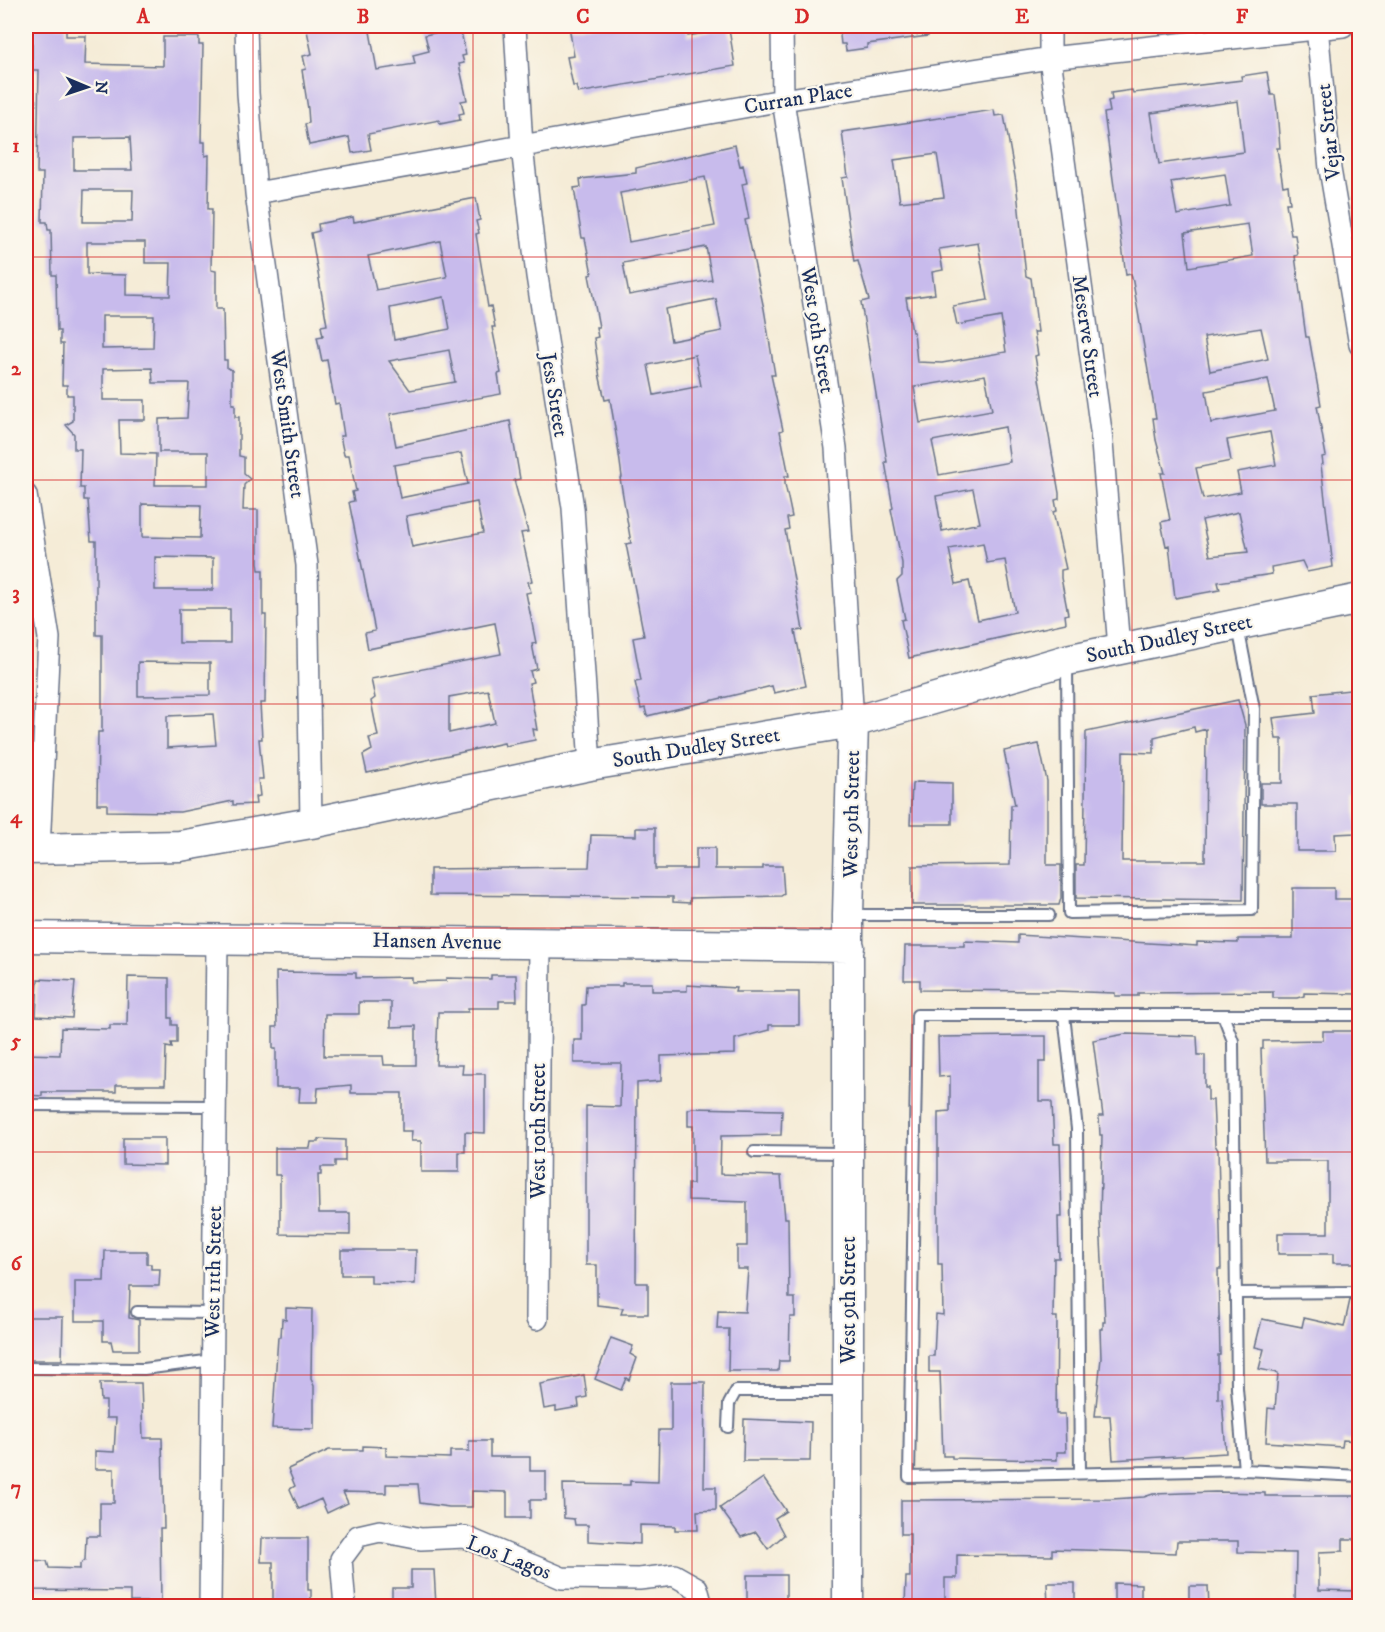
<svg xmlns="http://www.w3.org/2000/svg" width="1385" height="1632" viewBox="0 0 1385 1632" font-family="'IM FELL DW Pica',serif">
	<rect width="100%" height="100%" fill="#fbf7ec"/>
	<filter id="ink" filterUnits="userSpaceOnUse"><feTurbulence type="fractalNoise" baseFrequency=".0167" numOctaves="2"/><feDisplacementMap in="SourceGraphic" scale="12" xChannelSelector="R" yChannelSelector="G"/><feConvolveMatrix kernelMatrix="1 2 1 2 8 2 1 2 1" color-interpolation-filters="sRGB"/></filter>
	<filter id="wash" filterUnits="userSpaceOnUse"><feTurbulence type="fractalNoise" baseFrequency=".008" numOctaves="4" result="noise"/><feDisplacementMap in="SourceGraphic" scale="24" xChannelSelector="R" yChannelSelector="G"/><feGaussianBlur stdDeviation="1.35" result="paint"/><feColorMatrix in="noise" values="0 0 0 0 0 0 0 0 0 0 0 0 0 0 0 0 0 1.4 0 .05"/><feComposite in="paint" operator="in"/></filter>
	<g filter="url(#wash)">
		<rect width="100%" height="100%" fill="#f5ecd7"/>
		<g id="blocks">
			<path fill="#c8bbec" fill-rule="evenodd" d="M 32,26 L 66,26 L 66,36 L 86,36 L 85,64 L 163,66 L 163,37 L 199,37 L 199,45 L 203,45 L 201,142 L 205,142 L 205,156 L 209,155 L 208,209 L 212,209 L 211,270 L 216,271 L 216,309 L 223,309 L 224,360 L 227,360 L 227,368 L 232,370 L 232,404 L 235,404 L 235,417 L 239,417 L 239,456 L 244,457 L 244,474 L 250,479 L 244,485 L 243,510 L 258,510 L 258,562 L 259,570 L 263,570 L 263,615 L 266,615 L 265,703 L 260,703 L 262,739 L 259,739 L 263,779 L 258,779 L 260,796 L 255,797 L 256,804 L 233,805 L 233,801 L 180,812 L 107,811 L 107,804 L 97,804 L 98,732 L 102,732 L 102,635 L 96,635 L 96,541 L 91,541 L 88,500 L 84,500 L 84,488 L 80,488 L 81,449 L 74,449 L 74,434 L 66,425 L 73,421 L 73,395 L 67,395 L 67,385 L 62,385 L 63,344 L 60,344 L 60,331 L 57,331 L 56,275 L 52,275 L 51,230 L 48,230 L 47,222 L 42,222 L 43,173 L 37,173 L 39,70 L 32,70 ZM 130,137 L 132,170 L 74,170 L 74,138 ZM 84,190 L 133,190 L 132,222 L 83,222 ZM 87,242 L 145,242 L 145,263 L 171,263 L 170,296 L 126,295 L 126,275 L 87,274 ZM 102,316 L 154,316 L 153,348 L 102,349 ZM 152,368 L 153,383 L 189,383 L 187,418 L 159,419 L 159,452 L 208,452 L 208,485 L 155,485 L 156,454 L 120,453 L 119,420 L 145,420 L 145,400 L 103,400 L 103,369 ZM 142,504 L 201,505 L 200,538 L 142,537 ZM 155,557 L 213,558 L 213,590 L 155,590 ZM 179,609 L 230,609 L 230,643 L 179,643 ZM 138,662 L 210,663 L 210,695 L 138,696 ZM 213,714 L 216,745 L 167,748 L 167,716 Z
				M 306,26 L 369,26 L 377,70 L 415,64 L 413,55 L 429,51 L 425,35 L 460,27 L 466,55 L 462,56 L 464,63 L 459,64 L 467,100 L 461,101 L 464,113 L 459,114 L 460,120 L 440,124 L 439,120 L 368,134 L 371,150 L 352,153 L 349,137 L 309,145 L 305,124 L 309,123 L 308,109 L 302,70 L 306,69 L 303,56 L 312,54 Z
				M 569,26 L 686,26 L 688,36 L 729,29 L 735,66 L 578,93 L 576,86 L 573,86 L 567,57 L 574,56 Z
				M 839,26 L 927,26 L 928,36 L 867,44 L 867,48 L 846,51 L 845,44 L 841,44 Z
				M 1267,72 L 1271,95 L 1275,95 L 1277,110 L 1280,148 L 1277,148 L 1283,186 L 1288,185 L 1290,203 L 1286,203 L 1291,235 L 1295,235 L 1298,255 L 1295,256 L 1306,337 L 1309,337 L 1321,405 L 1317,406 L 1326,456 L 1322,457 L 1323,464 L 1321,465 L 1333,567 L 1307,572 L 1302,561 L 1271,567 L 1272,574 L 1218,582 L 1220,590 L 1175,598 L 1169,545 L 1166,546 L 1161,522 L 1170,520 L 1161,473 L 1165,473 L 1156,440 L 1153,418 L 1156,418 L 1133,282 L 1131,274 L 1126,275 L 1104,113 L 1110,112 L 1108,101 L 1112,100 L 1111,93 L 1132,90 L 1133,93 L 1242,80 L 1241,76 ZM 1238,101 L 1244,152 L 1159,164 L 1151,113 ZM 1225,174 L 1230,206 L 1177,215 L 1171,182 ZM 1248,224 L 1253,256 L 1189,267 L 1185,233 ZM 1261,328 L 1268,359 L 1210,371 L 1204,337 ZM 1268,379 L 1275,411 L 1211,423 L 1206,391 ZM 1270,432 L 1276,465 L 1237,472 L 1241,492 L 1203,499 L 1196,468 L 1231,461 L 1227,440 ZM 1239,512 L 1248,552 L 1210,556 L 1202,520 Z
				M 994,110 L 995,116 L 1004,115 L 1016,182 L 1026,276 L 1031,278 L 1038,332 L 1034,332 L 1038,355 L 1035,356 L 1059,493 L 1059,499 L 1055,500 L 1057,511 L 1053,512 L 1066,569 L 1061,570 L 1061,578 L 1068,614 L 1065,615 L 1066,623 L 909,658 L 901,620 L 905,619 L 897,581 L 902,576 L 902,563 L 891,509 L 893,508 L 885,462 L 887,462 L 861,302 L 869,300 L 858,261 L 854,262 L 842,178 L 848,177 L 842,132 ZM 937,154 L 944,197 L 900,202 L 894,160 ZM 978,243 L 988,300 L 953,306 L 957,325 L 1001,317 L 1006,352 L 942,363 L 917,362 L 914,332 L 912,332 L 906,298 L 935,294 L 932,272 L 943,270 L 939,249 ZM 985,375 L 992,410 L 920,423 L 914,387 ZM 1005,427 L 1010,462 L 939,475 L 932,441 ZM 973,489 L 980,523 L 942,531 L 936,496 ZM 983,543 L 987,563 L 1005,560 L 1015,612 L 978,620 L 969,581 L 956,584 L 949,549 Z
				M 735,145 L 740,166 L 743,165 L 747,183 L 742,184 L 749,219 L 745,220 L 764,309 L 775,375 L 771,375 L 783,430 L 780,431 L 789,476 L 785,476 L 785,484 L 792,517 L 787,518 L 789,529 L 785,530 L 803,630 L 795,631 L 806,686 L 774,693 L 772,686 L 647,716 L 645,708 L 641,709 L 635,682 L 641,681 L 633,638 L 644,636 L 626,544 L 631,543 L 620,478 L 622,477 L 617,440 L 610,399 L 605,400 L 600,378 L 594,338 L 598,337 L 596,327 L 599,327 L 589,275 L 592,274 L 585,238 L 582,238 L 574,188 L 581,187 L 580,179 L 636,173 L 636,168 ZM 705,177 L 715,226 L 629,242 L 620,193 ZM 706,247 L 712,280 L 629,295 L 623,263 ZM 716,299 L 722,331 L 671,341 L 665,309 ZM 695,355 L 701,386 L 654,395 L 648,365 Z
				M 476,198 L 480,220 L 476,221 L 479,233 L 476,234 L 488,307 L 491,306 L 495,327 L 492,327 L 501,373 L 498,374 L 501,394 L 390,414 L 396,446 L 510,421 L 520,479 L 514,480 L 528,532 L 521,533 L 532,581 L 528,582 L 531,592 L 526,593 L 536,643 L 532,644 L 537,669 L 530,671 L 533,682 L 529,683 L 537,730 L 533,729 L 535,740 L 505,746 L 504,743 L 367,773 L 363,755 L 372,750 L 369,738 L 378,736 L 371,701 L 375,698 L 371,679 L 501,654 L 495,623 L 368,649 L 365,633 L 375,631 L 349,502 L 354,501 L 352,492 L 356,491 L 349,455 L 344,455 L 340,436 L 344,436 L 339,403 L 335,404 L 327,360 L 322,361 L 317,337 L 323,336 L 321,326 L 327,325 L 311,233 L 319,231 L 318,224 L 353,217 L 354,222 ZM 440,241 L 447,277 L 376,290 L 368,256 ZM 444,297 L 450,329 L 394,340 L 390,308 ZM 449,350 L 455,382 L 410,390 L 389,361 ZM 461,453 L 468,484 L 400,498 L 394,465 ZM 477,502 L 483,533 L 412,547 L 406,516 ZM 488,690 L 495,723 L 449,733 L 449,697 Z
				M 1359,689 L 1359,795 L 1356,795 L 1356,833 L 1335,834 L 1336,851 L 1297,851 L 1297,804 L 1261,804 L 1261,783 L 1282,783 L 1282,739 L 1276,739 L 1273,718 L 1315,713 L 1313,694 Z
				M 1238,700 L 1245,725 L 1243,900 L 1076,898 L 1076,865 L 1084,865 L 1086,732 ZM 1194,727 L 1195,732 L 1206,729 L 1205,861 L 1122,861 L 1123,752 L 1154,753 L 1154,737 Z
				M 1039,744 L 1047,781 L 1047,865 L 1061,865 L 1061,898 L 1059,905 L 912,905 L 912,866 L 1010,865 L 1011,805 L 1015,805 L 1004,751 Z
				M 917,782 L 952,783 L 952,824 L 910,824 L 912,784 Z
				M 636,828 L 655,828 L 655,869 L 696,869 L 696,848 L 715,848 L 715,869 L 763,869 L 763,866 L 782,866 L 784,894 L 781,896 L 690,898 L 690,903 L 673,902 L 673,897 L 430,895 L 430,869 L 589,867 L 591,835 L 636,836 Z
				M 1293,888 L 1334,888 L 1334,899 L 1355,899 L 1355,951 L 1359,951 L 1359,994 L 1304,993 L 1304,996 L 1297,998 L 1273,998 L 1273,992 L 1138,993 L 1138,996 L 1115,996 L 1115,993 L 1055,991 L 920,990 L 920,980 L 904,980 L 905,946 L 964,946 L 964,941 L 1018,943 L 1018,935 L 1197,946 L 1197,942 L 1238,943 L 1238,939 L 1293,939 Z
				M 276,972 L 356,973 L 356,978 L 411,977 L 411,982 L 446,981 L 446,978 L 491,979 L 491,975 L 516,975 L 517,1001 L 499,1001 L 499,1008 L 468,1008 L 468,1012 L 438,1012 L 436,1065 L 463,1065 L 462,1074 L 485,1074 L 485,1133 L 465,1132 L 465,1152 L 459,1152 L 459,1172 L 421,1172 L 421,1141 L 411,1141 L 412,1131 L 402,1131 L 402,1093 L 351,1093 L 351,1085 L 318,1088 L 317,1102 L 299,1102 L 300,1088 L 276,1088 L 276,1049 L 273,1049 L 273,1027 L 277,1027 ZM 359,1002 L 391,1002 L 391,1027 L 416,1026 L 416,1065 L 384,1065 L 383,1056 L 324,1056 L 325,1014 L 359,1014 Z
				M 128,977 L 169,978 L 169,1018 L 172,1018 L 172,1025 L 177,1025 L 177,1043 L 171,1043 L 172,1048 L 166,1047 L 165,1085 L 116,1085 L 116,1092 L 42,1092 L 42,1096 L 26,1095 L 26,1054 L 60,1055 L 61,1028 L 110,1029 L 110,1025 L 127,1025 Z
				M 38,979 L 75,981 L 72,1018 L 36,1016 Z
				M 622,983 L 652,983 L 652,991 L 687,991 L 687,985 L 736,988 L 735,992 L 799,992 L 799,1025 L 769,1025 L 769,1030 L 735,1039 L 735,1054 L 661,1056 L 661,1081 L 637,1083 L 636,1283 L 648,1283 L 648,1314 L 621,1314 L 623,1308 L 597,1305 L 597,1265 L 586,1265 L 586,1106 L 620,1107 L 621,1063 L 574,1063 L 574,1040 L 582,1040 L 582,1005 L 585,1005 L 586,986 L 622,986 Z
				M 1323,1031 L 1359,1031 L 1359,1263 L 1333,1263 L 1333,1254 L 1278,1254 L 1278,1233 L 1328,1233 L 1328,1161 L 1265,1161 L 1261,1049 L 1263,1049 L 1263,1041 L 1323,1040 Z
				M 1125,1034 L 1197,1036 L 1198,1055 L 1205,1055 L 1205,1087 L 1208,1087 L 1208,1100 L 1213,1100 L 1215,1145 L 1218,1150 L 1221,1269 L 1218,1269 L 1220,1355 L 1218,1355 L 1218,1399 L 1222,1398 L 1226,1453 L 1113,1460 L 1110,1416 L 1095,1416 L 1101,1358 L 1100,1329 L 1103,1329 L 1103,1322 L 1105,1322 L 1100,1219 L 1102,1135 L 1100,1135 L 1099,1116 L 1103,1116 L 1093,1040 Z
				M 1027,1036 L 1046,1036 L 1046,1062 L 1039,1062 L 1039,1101 L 1050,1101 L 1052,1103 L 1054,1144 L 1060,1144 L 1062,1217 L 1058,1217 L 1059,1258 L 1054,1258 L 1053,1317 L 1057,1317 L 1056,1414 L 1065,1414 L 1066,1452 L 1057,1452 L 1057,1460 L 952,1458 L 952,1456 L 943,1456 L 940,1372 L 929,1372 L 929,1356 L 934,1356 L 936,1314 L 943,1315 L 942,1264 L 938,1264 L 938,1112 L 950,1111 L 950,1076 L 939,1077 L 938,1037 Z
				M 692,1108 L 782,1110 L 781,1135 L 721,1136 L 720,1174 L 781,1176 L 785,1218 L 788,1218 L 789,1298 L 795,1298 L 795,1317 L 790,1317 L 789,1361 L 779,1361 L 778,1371 L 728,1371 L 729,1329 L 717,1329 L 718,1311 L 745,1312 L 748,1269 L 737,1269 L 737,1246 L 747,1246 L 747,1202 L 688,1200 L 688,1184 L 693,1184 L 693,1126 L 688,1126 L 688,1110 Z
				M 123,1138 L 165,1138 L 165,1165 L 123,1164 Z
				M 319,1139 L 345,1140 L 345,1161 L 335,1161 L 335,1167 L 321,1167 L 321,1175 L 318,1175 L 319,1213 L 350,1213 L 350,1235 L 280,1234 L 280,1175 L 275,1175 L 275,1148 L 310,1148 L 311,1142 L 319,1142 Z
				M 341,1250 L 416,1250 L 415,1284 L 371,1283 L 371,1275 L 341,1275 Z
				M 105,1251 L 147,1251 L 147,1264 L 151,1264 L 151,1269 L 160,1269 L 159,1286 L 130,1286 L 129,1318 L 139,1320 L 139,1350 L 113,1350 L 111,1341 L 103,1341 L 103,1321 L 75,1321 L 75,1281 L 104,1281 Z
				M 1350,1300 L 1359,1300 L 1359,1378 L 1355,1397 L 1359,1397 L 1359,1441 L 1343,1440 L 1342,1447 L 1266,1442 L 1268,1408 L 1275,1409 L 1278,1373 L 1259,1369 L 1264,1349 L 1255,1347 L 1262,1319 L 1302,1327 L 1304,1318 L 1344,1327 Z
				M 286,1308 L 312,1309 L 311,1379 L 314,1386 L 314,1429 L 272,1428 L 278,1337 L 281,1337 L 282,1319 L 286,1320 Z
				M 26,1317 L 63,1317 L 62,1360 L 26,1360 Z
				M 611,1338 L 633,1346 L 630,1354 L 637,1358 L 629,1380 L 626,1378 L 621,1390 L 595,1379 Z
				M 584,1375 L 587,1397 L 578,1399 L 579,1407 L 556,1411 L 556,1407 L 544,1409 L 540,1384 Z
				M 671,1382 L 705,1382 L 704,1487 L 716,1487 L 716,1510 L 697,1511 L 698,1530 L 675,1530 L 675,1526 L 640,1525 L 640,1544 L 588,1541 L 588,1525 L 575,1525 L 574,1519 L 564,1518 L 563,1484 L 630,1485 L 630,1481 L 658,1482 L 659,1430 L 671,1430 Z
				M 100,1383 L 141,1383 L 143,1438 L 162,1438 L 164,1528 L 160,1528 L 161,1602 L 130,1602 L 130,1591 L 26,1590 L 26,1560 L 47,1561 L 49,1568 L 80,1569 L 80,1564 L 85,1560 L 86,1536 L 100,1536 L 100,1503 L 114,1503 L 114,1469 L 95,1469 L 95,1451 L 114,1452 L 116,1418 L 106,1418 L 106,1401 L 101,1401 Z
				M 744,1419 L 811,1422 L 810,1461 L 743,1461 Z
				M 469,1441 L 490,1441 L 490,1457 L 530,1457 L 530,1471 L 546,1471 L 546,1500 L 530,1500 L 530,1518 L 507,1518 L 507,1492 L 472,1491 L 472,1507 L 449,1507 L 420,1503 L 418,1484 L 386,1484 L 386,1493 L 343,1492 L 348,1503 L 327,1513 L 321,1499 L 299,1509 L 290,1489 L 295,1486 L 288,1469 L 329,1450 L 363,1450 L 363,1446 L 386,1447 L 386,1456 L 450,1458 L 450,1451 L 469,1451 Z
				M 763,1478 L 786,1511 L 775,1518 L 784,1535 L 768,1549 L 756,1532 L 741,1537 L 720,1508 Z
				M 1215,1492 L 1265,1493 L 1265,1496 L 1359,1496 L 1359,1539 L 1343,1539 L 1343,1551 L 1319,1552 L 1319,1590 L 1359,1591 L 1359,1606 L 1295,1606 L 1296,1553 L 1238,1552 L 1238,1541 L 1177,1541 L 1176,1553 L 1052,1549 L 1052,1556 L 957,1555 L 957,1578 L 945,1578 L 945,1606 L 905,1606 L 906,1577 L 910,1577 L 910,1534 L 901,1534 L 901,1500 L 1112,1499 L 1144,1497 L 1153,1494 Z
				M 262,1538 L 308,1538 L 308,1590 L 311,1590 L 311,1606 L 273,1606 L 273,1562 L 261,1562 Z
				M 411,1570 L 434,1570 L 436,1606 L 392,1606 L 392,1588 L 411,1588 Z
				M 747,1575 L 786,1575 L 786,1606 L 763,1606 L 763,1603 L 747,1602 Z
				M 1047,1583 L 1075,1583 L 1075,1606 L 1048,1606 Z
				M 1114,1583 L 1141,1584 L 1141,1606 L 1114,1606 Z
				M 1189,1586 L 1208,1586 L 1209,1606 L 1189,1606 Z"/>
		</g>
	</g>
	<g filter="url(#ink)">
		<use href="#blocks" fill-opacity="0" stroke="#677188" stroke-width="1.5"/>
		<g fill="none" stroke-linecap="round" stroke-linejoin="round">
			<g stroke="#677188" stroke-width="14">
				<path id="lane" d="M 1067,663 L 1069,913 L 1252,910 L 1254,709 L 1238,627
					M 849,915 L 1049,915
					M 1064,1015 L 1077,1129 L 1080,1473
					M 1223,1015 L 1233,1041 L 1237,1388 L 1244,1470
					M 1360,1015 L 917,1015 L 909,1477 L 1244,1470 L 1360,1476
					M 26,1105 L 215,1106
					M 754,1152 L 845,1153
					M 1235,1293 L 1360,1292
					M 137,1312 L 213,1313
					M 26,1368 L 144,1369 L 213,1360
					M 728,1427 L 729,1404 L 736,1391 L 847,1391"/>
			</g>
			<g stroke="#677188" stroke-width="24">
				<path id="street" d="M 246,26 L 248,93 L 256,193 L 307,565 L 311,823
					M 515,26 L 522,147 L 537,276 L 573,508 L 590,765
					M 782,26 L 783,100 L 836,448 L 853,722
					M 1050,26 L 1050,58 L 1101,431 L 1119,648
					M 1317,26 L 1330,169 L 1360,345
					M 256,193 L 783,100 L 1050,58 L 1343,26
					M 26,495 L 49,638 L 39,849
					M 537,1319 L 540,942
					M 210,1606 L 217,938
					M 345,1606 L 341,1559 L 358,1536 L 380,1531 L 421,1539 L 465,1537 L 562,1578 L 639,1579 L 674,1575 L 697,1588 L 702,1606"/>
			</g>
			<g stroke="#677188" stroke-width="33">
				<path id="secondary" d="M 26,849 L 180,846 L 311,823 L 590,765 L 853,722 L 1067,660 L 1360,599
					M 26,937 L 849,947
					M 848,1606 L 848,915 L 853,722"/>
			</g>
			<use href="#lane" stroke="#fff" stroke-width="10"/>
			<use href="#street" stroke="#fff" stroke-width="21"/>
			<use href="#secondary" stroke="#fff" stroke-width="30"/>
		</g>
	</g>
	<path fill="none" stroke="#d62828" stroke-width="1.5" stroke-opacity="0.55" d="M 253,26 L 253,1606M 473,26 L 473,1606M 692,26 L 692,1606M 912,26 L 912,1606M 1132,26 L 1132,1606M 26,257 L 1360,257M 26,480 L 1360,480M 26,704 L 1360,704M 26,928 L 1360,928M 26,1152 L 1360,1152M 26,1375 L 1360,1375"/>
	<g text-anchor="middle" stroke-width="4.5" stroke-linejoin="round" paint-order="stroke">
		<g font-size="21" fill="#1b2f5e" stroke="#fbf7ec">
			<text transform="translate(798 98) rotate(-9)" y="7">Curran Place</text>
			<text transform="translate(1328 132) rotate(-96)" y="7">Vejar Street</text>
			<text transform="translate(818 330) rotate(81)" y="7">West 9th Street</text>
			<text transform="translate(1088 336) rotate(82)" y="7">Meserve Street</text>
			<text transform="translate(555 395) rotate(81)" y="7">Jess Street</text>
			<text transform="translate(288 424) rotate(82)" y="7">West Smith Street</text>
			<text transform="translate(1169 638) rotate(-12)" y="7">South Dudley Street</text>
			<text transform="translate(696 747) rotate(-9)" y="7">South Dudley Street</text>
			<text transform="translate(851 814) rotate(-89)" y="7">West 9th Street</text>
			<text transform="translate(437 941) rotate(1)" y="7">Hansen Avenue</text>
			<text transform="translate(538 1131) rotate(-90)" y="7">West 10th Street</text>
			<text transform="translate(213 1272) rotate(-89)" y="7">West 11th Street</text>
			<text transform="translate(848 1300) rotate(-90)" y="7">West 9th Street</text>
			<text transform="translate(509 1557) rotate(21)" y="7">Los Lagos</text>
		</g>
	</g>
	<rect width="1385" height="1632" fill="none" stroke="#fbf7ec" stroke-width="66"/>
	<g transform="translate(87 87) rotate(92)" stroke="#fbf7ec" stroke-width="4.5" paint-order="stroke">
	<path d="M0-4.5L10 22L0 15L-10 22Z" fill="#1b2f5e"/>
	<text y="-9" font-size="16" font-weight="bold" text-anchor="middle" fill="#1b2f5e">N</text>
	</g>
	<rect x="33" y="33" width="1319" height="1566" fill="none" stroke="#d62828" stroke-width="2"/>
	<g font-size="20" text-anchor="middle" font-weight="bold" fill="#d62828">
		<text x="143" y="23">A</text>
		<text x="363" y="23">B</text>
		<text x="583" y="23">C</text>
		<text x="802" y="23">D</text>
		<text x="1022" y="23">E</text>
		<text x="1242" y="23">F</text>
		<text x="16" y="152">1</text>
		<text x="16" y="375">2</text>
		<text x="16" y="599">3</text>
		<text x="16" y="823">4</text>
		<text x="16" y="1047">5</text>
		<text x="16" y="1270">6</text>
		<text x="16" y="1494">7</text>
	</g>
</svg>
